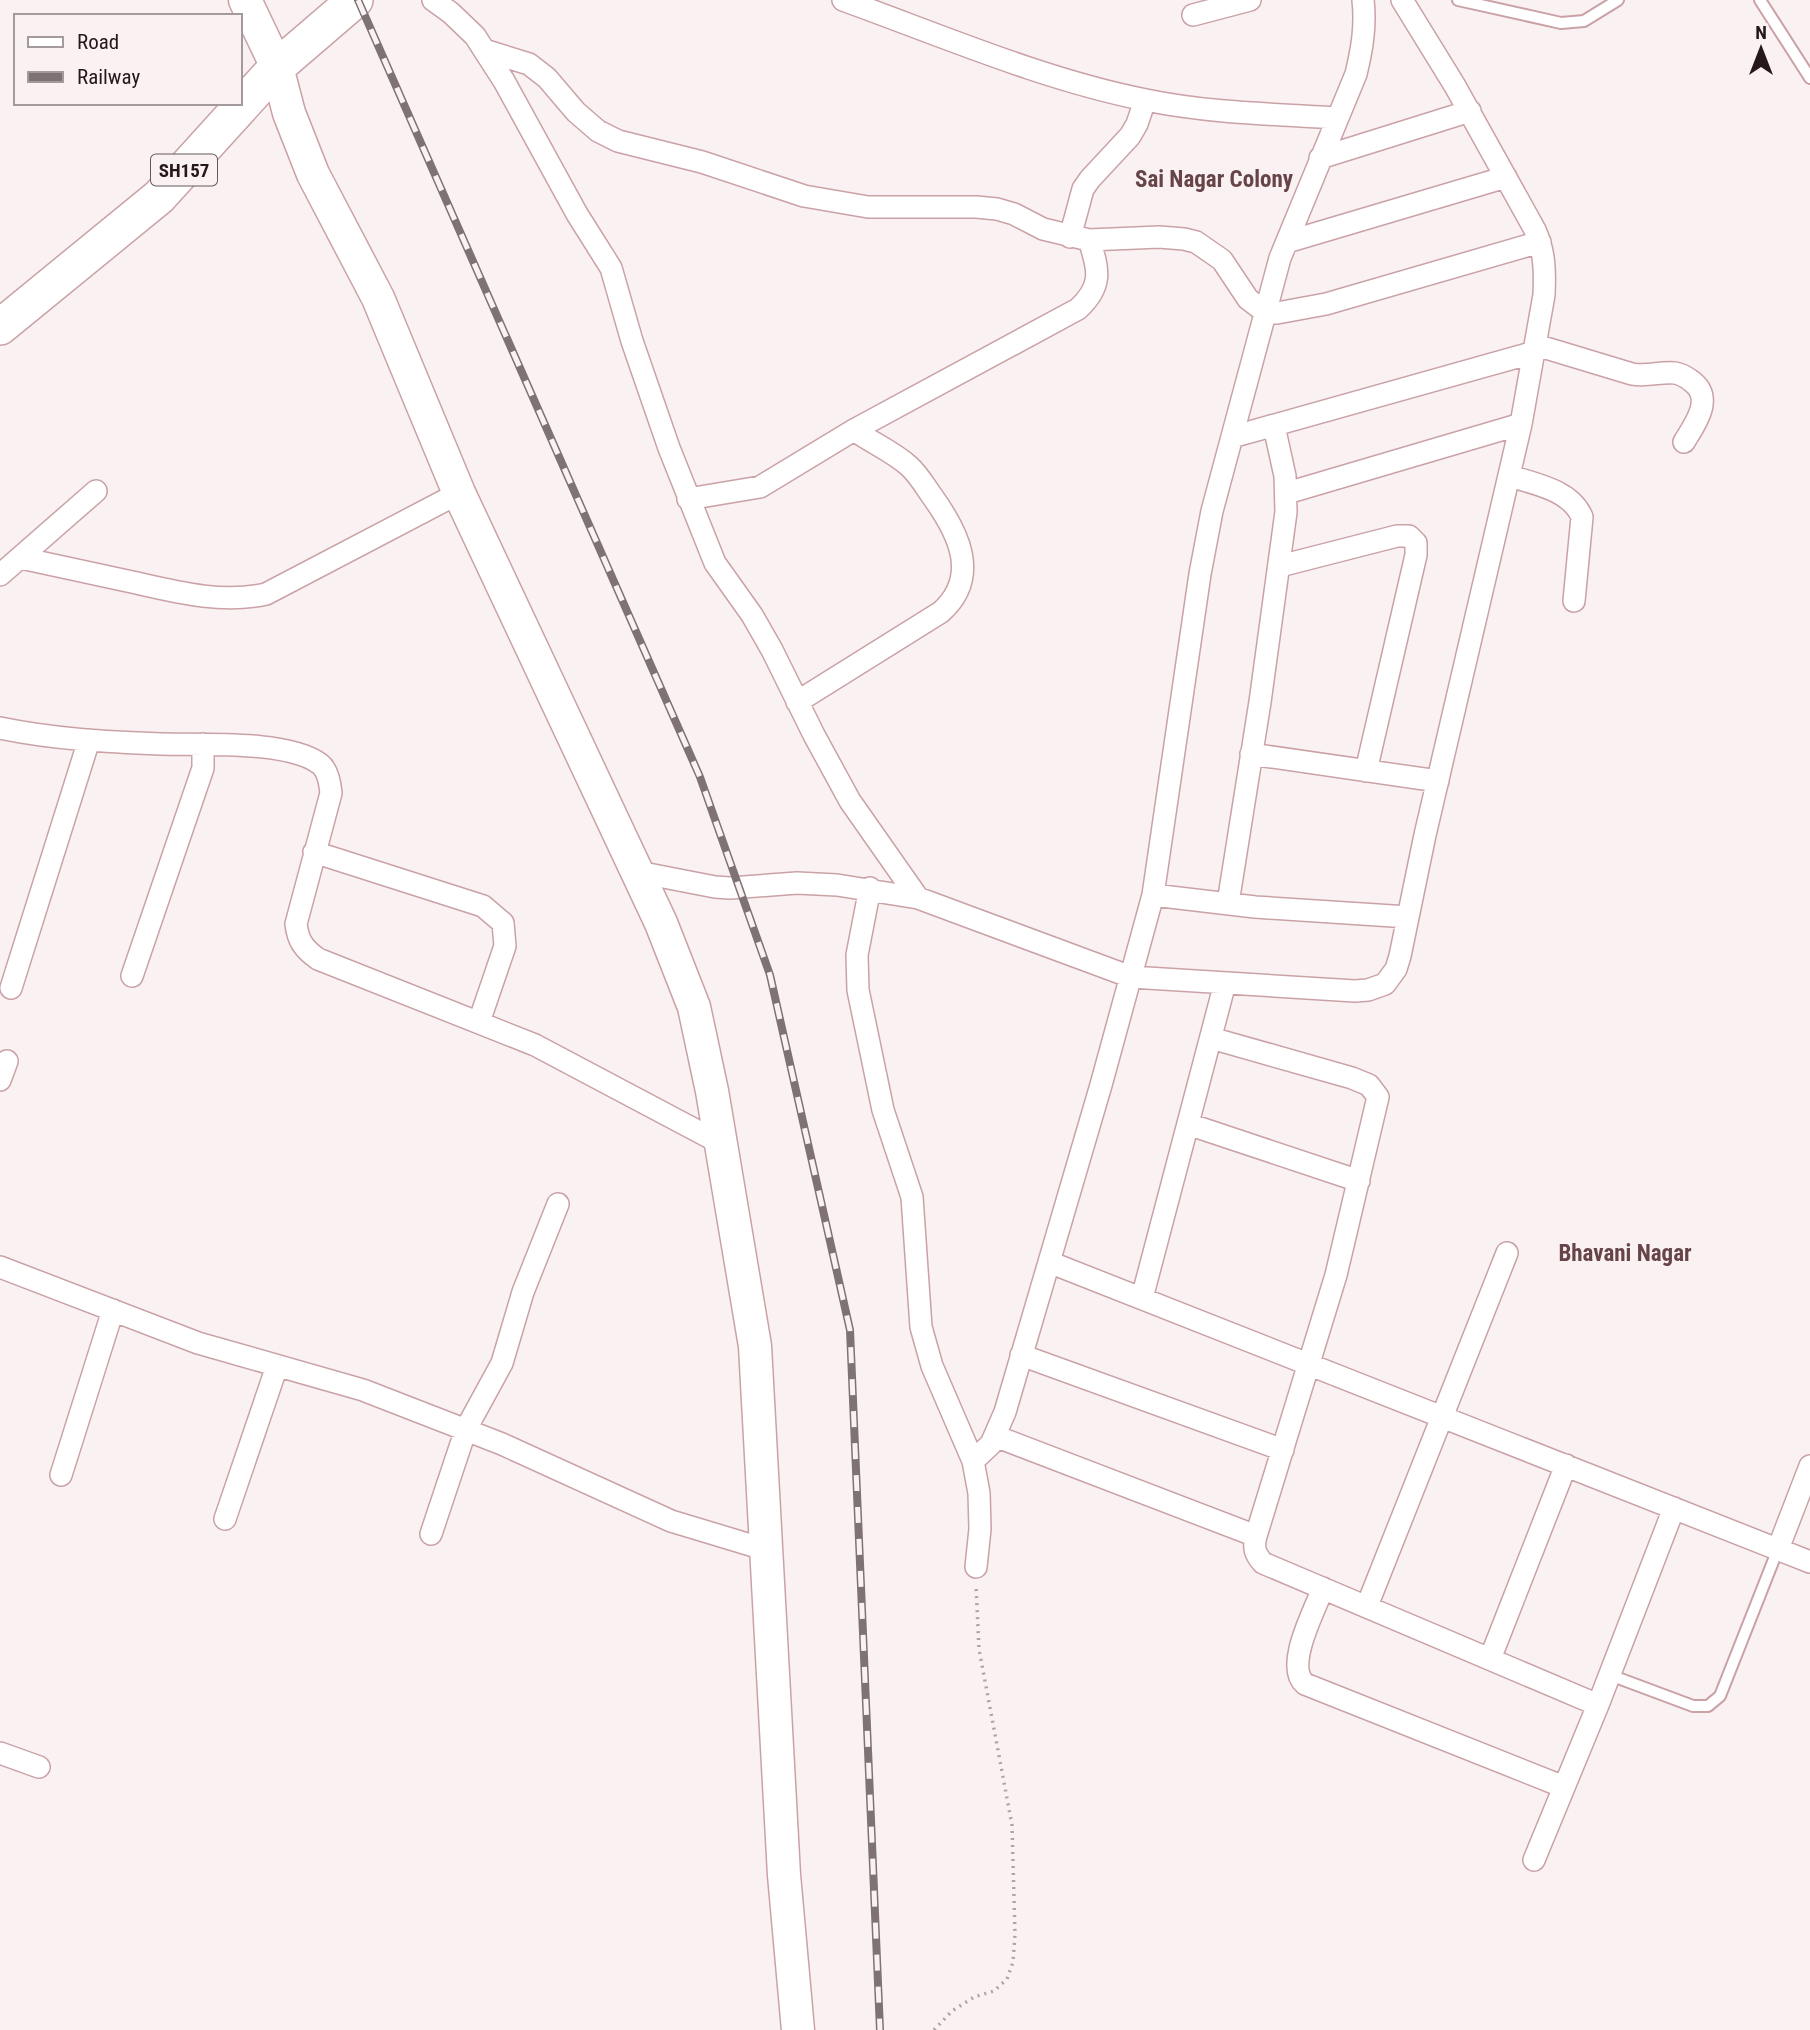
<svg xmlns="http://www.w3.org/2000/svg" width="1810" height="2030" viewBox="0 0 1810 2030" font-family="'Roboto Condensed',sans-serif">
	<rect width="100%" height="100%" fill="#faf1f2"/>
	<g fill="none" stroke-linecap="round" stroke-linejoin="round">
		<g stroke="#caa2a6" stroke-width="14">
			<path id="lane" d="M 1458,0 L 1561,23 L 1584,21 L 1618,0
				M 1760,0 L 1810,78
				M 1610,1675 L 1693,1706 L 1708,1706 L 1720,1696 L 1778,1549"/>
		</g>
		<g stroke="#caa2a6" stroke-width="24">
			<path id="street" d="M 433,0 L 451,13 L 475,36 L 504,81 L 577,214 L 611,268 L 632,341 L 669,448 L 715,563 L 752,615 L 772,650 L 814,735 L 850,801 L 918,898
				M 843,0 C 940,35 1044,80 1146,100 C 1208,113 1273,114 1336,118
				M 1193,15 L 1250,0
				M 484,50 L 529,64 L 547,78 L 576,112 L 598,131 L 618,141 L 702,162 L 804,196 L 868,207 L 976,207 L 997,209 L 1014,214 L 1043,229 L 1089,240 L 1159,237 L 1184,239 L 1196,242 L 1222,260 L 1248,299 L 1265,312 L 1277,313 L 1326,304 L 1540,242
				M 1320,158 L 1470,111
				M 1070,237 L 1083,189 L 1090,179 L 1130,136 L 1137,124 L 1145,100
				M 1287,242 L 1506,177
				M 1536,345 L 1632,374 C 1648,377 1662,371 1675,373 C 1681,374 1686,377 1690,380 C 1715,397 1696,423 1684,442
				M 1232,437 L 1535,352
				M 1510,476 C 1535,484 1571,490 1582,517 L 1574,601
				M 1287,493 L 1521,424
				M 688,499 L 760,487 L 854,430 L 1078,309 C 1103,286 1099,270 1089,240
				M 21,558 C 58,566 95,574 132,582 C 176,592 222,604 266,594 L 459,493
				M 1280,566 L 1397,536 L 1409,536 L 1416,543 L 1416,555 L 1366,771
				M 0,575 L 96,491
				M 797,702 L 941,612 C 981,576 958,532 932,496 C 925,486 918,474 909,466 C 892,451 872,443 854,430
				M 0,728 C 53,739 107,742 161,744 C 200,745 289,740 320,764 C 328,770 330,783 331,793 L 296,924 C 298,941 304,949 318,959 L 535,1045 L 720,1143
				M 1251,754 L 1438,781
				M 314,852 L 483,906 L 503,923 L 505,946 L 479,1022
				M 638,872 L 715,887 L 730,888 L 797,883 L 837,885 L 918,898 L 1131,977 L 1355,991 L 1368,990 L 1385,984 L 1396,969 L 1400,956 L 1425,835 L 1521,424 L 1544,295 C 1545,272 1545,252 1535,230 L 1455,86 L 1402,0
				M 870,888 L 857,955 L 858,990 L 883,1110 L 912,1197 L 921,1327 L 932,1366 L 973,1461 L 979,1493 L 980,1529 L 976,1567
				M 1153,895 L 1255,907 L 1408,917
				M 1228,903 L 1260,702 L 1286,512 L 1285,476 L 1274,426
				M 132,976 L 203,768 L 203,744
				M 11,988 L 89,740
				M 1211,1038 L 1352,1078 L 1369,1085 L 1378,1097 L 1336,1275 L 1256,1536 C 1253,1548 1255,1554 1263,1563 L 1598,1705
				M 0,1080 L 7,1061
				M 1188,1124 L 1359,1181
				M 1049,1262 L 1810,1562
				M 0,1267 L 198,1343 L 363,1390 L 502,1444 L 671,1521 L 767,1550
				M 1142,1298 L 1225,983
				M 1021,1355 L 1283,1450
				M 995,1436 L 1256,1536
				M 973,1461 L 991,1444 L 1005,1412 L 1101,1085 L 1153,895 L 1200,574 L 1212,511 L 1280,258 L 1356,74 C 1362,49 1366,26 1363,0
				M 61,1475 L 113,1310
				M 225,1519 L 277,1366
				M 431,1534 L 466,1429 L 502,1363 L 523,1292 L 558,1204
				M 1778,1549 L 1810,1466
				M 1323,1588 C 1315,1610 1284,1666 1305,1684 L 1564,1787
				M 1367,1606 L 1507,1253
				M 1490,1659 L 1566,1465
				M 0,1753 L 39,1767
				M 1534,1860 L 1598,1705 L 1674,1508"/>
		</g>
		<g stroke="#caa2a6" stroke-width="35">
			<path id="secondary" d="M 245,0 L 277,67 L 289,113 L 313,174 L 378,298 L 459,493 L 661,923 L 694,1007 L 712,1091 L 755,1346 L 784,1875 L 798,2030"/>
		</g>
		<g stroke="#caa2a6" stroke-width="38">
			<path id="primary" d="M 0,327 L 159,197 L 277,67 L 355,0"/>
		</g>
		<path stroke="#afa4a5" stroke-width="3.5" stroke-dasharray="2 5" stroke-linecap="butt" d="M 934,2030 L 952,2011 L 974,1997 L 994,1991 L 1007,1979 L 1013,1962 L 1015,1934 L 1012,1825 L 979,1649 L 976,1586"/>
		<use href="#lane" stroke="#fff" stroke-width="10"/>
		<use href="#street" stroke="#fff" stroke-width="21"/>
		<use href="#secondary" stroke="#fff" stroke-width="32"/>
		<use href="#primary" stroke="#fff" stroke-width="35"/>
		<g stroke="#7e7274" stroke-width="8">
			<path id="rail" d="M 358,0 L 700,777 L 770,975 L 850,1330 L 880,2030"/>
		</g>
		<use href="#rail" stroke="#faf1f2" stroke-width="5" stroke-dasharray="16" stroke-linecap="butt"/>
	</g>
	<g text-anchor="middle" stroke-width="5" stroke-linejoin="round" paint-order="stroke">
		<rect fill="#faf1f2" stroke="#66585a" stroke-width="2" x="151" y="154.5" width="66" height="31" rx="5"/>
		<g font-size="19" font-weight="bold" fill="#261719">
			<text x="184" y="177">SH157</text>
		</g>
		<g font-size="23" font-weight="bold" fill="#674448" stroke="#faf1f2">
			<text x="1214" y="187">Sai Nagar Colony</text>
			<text x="1625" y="1261">Bhavani Nagar</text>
		</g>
	</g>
	<rect x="14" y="14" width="228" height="91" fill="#faf1f2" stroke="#a59a9b" stroke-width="2"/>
	<rect x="28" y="37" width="35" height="10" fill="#ffffff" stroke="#a59a9b" stroke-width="2"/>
	<text x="77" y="49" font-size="21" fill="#261719">Road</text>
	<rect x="28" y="72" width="35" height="10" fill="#7e7274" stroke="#a59a9b" stroke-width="2"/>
	<text x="77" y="84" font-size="21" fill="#261719">Railway</text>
	<g transform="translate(1761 49)" stroke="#faf1f2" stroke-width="5" paint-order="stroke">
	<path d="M0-5L12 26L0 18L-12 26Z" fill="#261719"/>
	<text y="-10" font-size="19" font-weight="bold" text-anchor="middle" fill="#261719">N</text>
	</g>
</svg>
